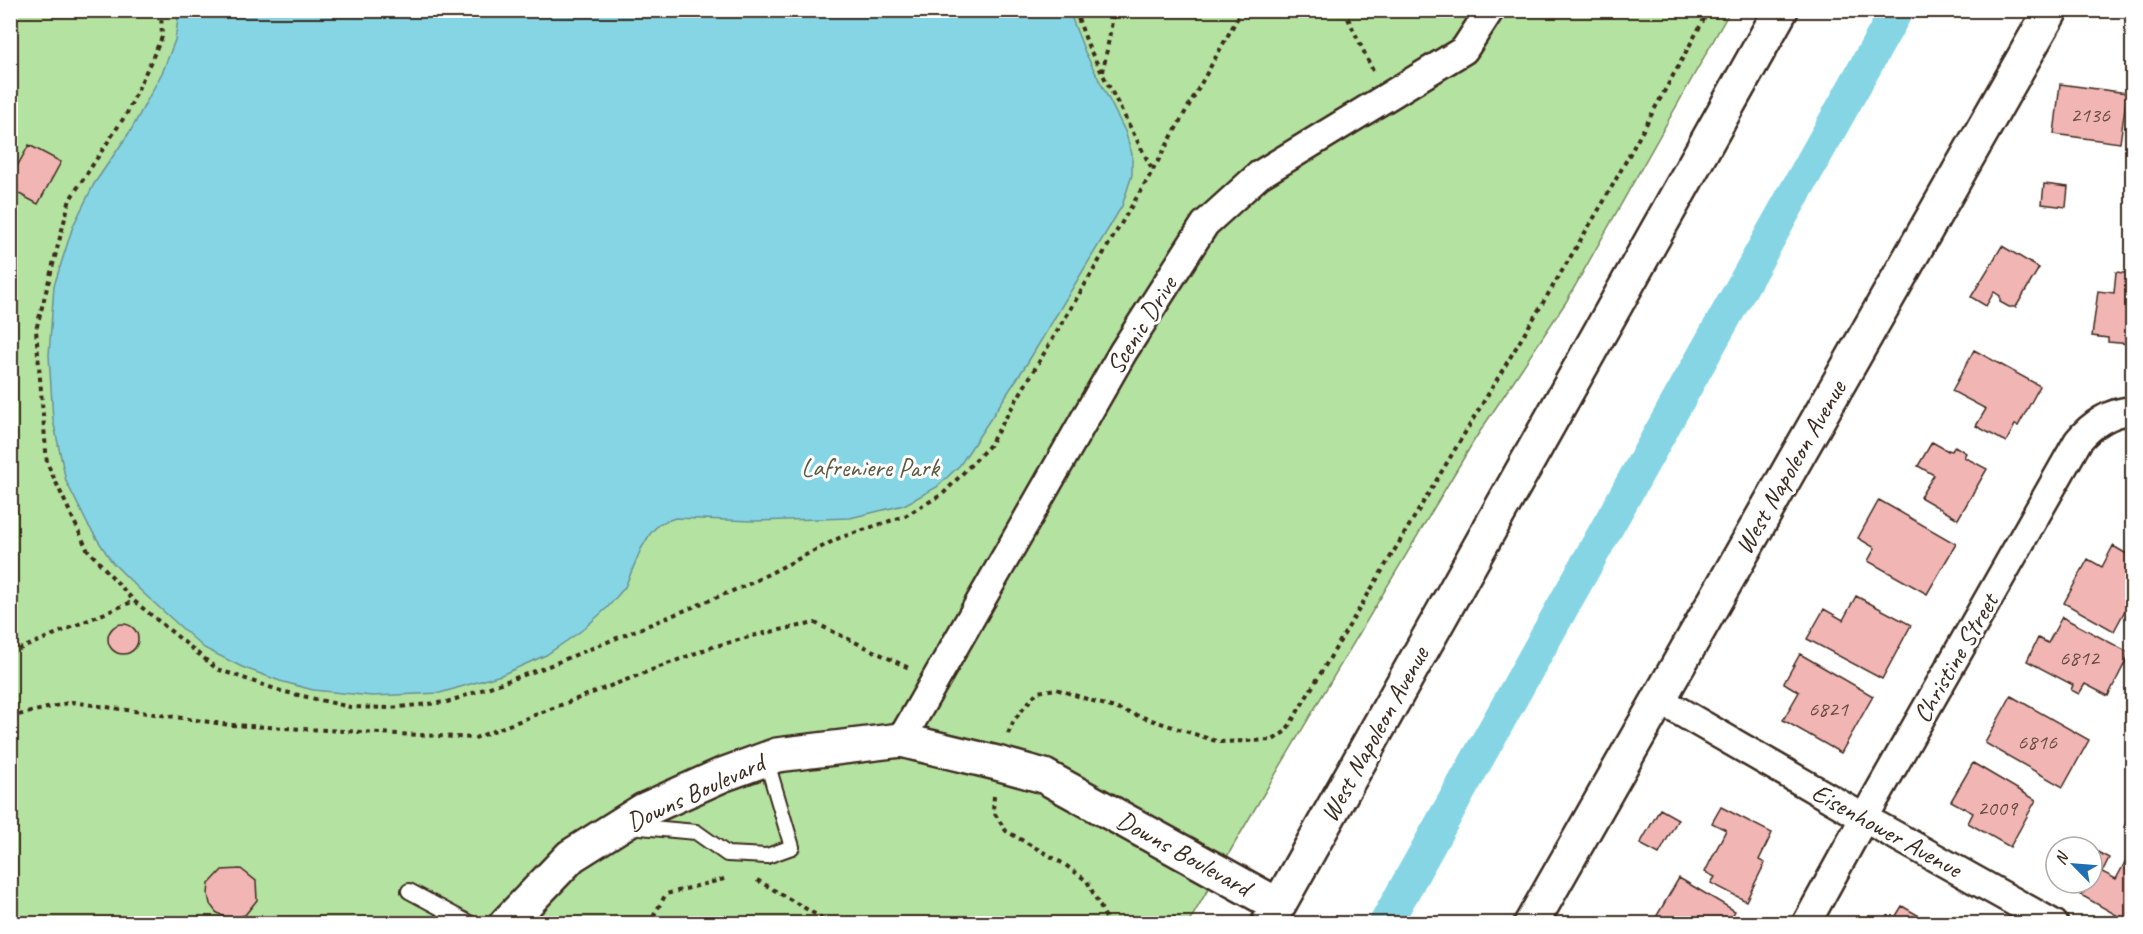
<svg xmlns="http://www.w3.org/2000/svg" width="2143" height="934" viewBox="0 0 2143 934" font-family="Caveat,sans-serif">
	<rect width="100%" height="100%" fill="#fff"/>
	<filter id="ink" filterUnits="userSpaceOnUse"><feTurbulence type="fractalNoise" baseFrequency=".0167" numOctaves="2"/><feDisplacementMap in="SourceGraphic" scale="12" xChannelSelector="R" yChannelSelector="G"/><feConvolveMatrix kernelMatrix="1 2 1 2 8 2 1 2 1" color-interpolation-filters="sRGB"/></filter>
	<g filter="url(#ink)">
		<path fill="#b4e2a0" stroke="#78865f" stroke-width="1.5" d="M 10,11 L 1730,11 L 1566,302 L 1475,439 L 1250,817 L 1188,924 L 11,923 Z"/>
		<path fill="#86d5e4" stroke="#689195" stroke-width="1.5" d="M 176,11 L 1069,11 L 1085,52 L 1125,131 L 1132,154 L 1132,175 L 1122,206 L 1028,362 L 960,465 L 937,487 L 904,505 L 850,518 L 753,521 L 675,518 L 659,524 L 650,534 L 641,549 L 625,587 L 607,608 L 581,631 L 546,655 L 501,675 L 440,693 L 372,696 L 313,690 L 280,681 L 242,667 L 204,648 L 141,591 L 112,562 L 88,525 L 66,481 L 53,420 L 49,355 L 54,286 L 73,226 L 94,184 L 131,130 L 163,71 L 175,40 L 178,19 Z"/>
		<g fill="none" stroke-linecap="round" stroke-linejoin="round">
			<path stroke="#86d5e4" stroke-width="33" d="M 1385,924 L 1897,10"/>
		</g>
		<path fill="#f1b5b4" stroke="#3b2a1e" stroke-width="1.5" d="M 2060,84 L 2127,93 L 2120,143 L 2054,134 Z
			M 29,145 L 61,162 L 38,204 L 10,189 L 10,179 Z
			M 2044,184 L 2068,187 L 2066,207 L 2042,204 Z
			M 2002,246 L 2039,268 L 2016,307 L 2009,307 L 2000,302 L 2000,296 L 1994,292 L 1986,306 L 1971,297 Z
			M 2116,272 L 2132,274 L 2132,341 L 2131,344 L 2108,342 L 2108,338 L 2092,336 L 2098,291 L 2114,293 Z
			M 1974,350 L 2040,386 L 2018,426 L 2015,425 L 2006,442 L 1976,426 L 1986,409 L 1952,391 Z
			M 1932,442 L 1948,451 L 1948,450 L 1952,451 L 1955,446 L 1966,453 L 1964,457 L 1987,469 L 1958,519 L 1920,497 L 1934,475 L 1918,466 Z
			M 1879,500 L 1956,544 L 1927,594 L 1868,561 L 1875,548 L 1858,538 Z
			M 2113,546 L 2132,557 L 2132,597 L 2114,631 L 2064,603 L 2088,559 L 2102,567 Z
			M 1856,596 L 1911,625 L 1882,679 L 1807,639 L 1824,609 L 1843,620 Z
			M 2062,617 L 2130,653 L 2108,696 L 2085,684 L 2079,694 L 2071,690 L 2073,685 L 2027,661 L 2038,638 L 2048,643 Z
			M108 639a15 15 0 1 1 30 0a15 15 0 1 1-30 0Z
			M 1800,654 L 1873,696 L 1841,753 L 1783,720 L 1799,692 L 1784,683 Z
			M 2011,696 L 2089,740 L 2063,787 L 1985,743 Z
			M 1973,763 L 2036,800 L 2010,847 L 1968,823 L 1973,813 L 1951,801 Z
			M 1721,807 L 1772,833 L 1759,860 L 1765,863 L 1746,901 L 1711,883 L 1715,877 L 1705,872 L 1726,830 L 1712,823 Z
			M 1660,809 L 1678,819 L 1659,854 L 1640,844 Z
			M 2132,813 L 2132,831 L 2124,827 Z
			M 2092,849 L 2109,858 L 2102,872 L 2116,879 L 2132,849 L 2132,924 L 2081,895 L 2084,893 L 2066,883 L 2092,883 Z
			M 241,869 L 256,881 L 257,900 L 245,915 L 235,918 L 224,917 L 216,912 L 210,904 L 208,894 L 209,884 L 222,870 Z
			M 1679,878 L 1735,911 L 1728,924 L 1652,924 Z
			M 1902,906 L 1933,924 L 1891,924 Z
			M 1945,915 L 1960,924 L 1941,924 Z"/>
		<g fill="none" stroke-linecap="round" stroke-linejoin="round">
			<g stroke="#3b2a1e" stroke-width="18">
				<path id="service" d="M 629,826 L 696,832 L 727,854 L 767,856 L 792,847 L 766,759
					M 409,891 L 471,924"/>
			</g>
			<g stroke="#3b2a1e" stroke-width="32">
				<path id="minor" d="M 1658,699 L 1864,818 L 2054,924
					M 901,740 L 1123,352 L 1205,224 L 1259,175 L 1464,50 L 1490,10
					M 1806,924 L 1864,818 L 2078,441 C 2091,425 2111,411 2132,411"/>
			</g>
			<g stroke="#3b2a1e" stroke-width="38">
				<path id="tertiary" d="M 506,924 L 571,856 L 644,810 L 722,775 L 777,755 L 901,740 L 997,763 L 1044,776 L 1278,905"/>
			</g>
			<g stroke="#3b2a1e" stroke-width="38">
				<path id="secondary" d="M 1268,924 L 1781,10
					M 1531,924 L 2051,10"/>
			</g>
			<path stroke="#3b2a1e" stroke-width="4" stroke-dasharray="4.5 4.5" stroke-linecap="butt" d="M 161,10 L 162,37 L 127,113 L 70,199 L 36,330 L 47,463 L 87,549 L 134,601 L 217,669 L 281,691 L 350,707 L 390,708 L 447,702 L 541,669 L 747,585 L 839,538 L 905,516 L 943,494 L 989,446 L 1153,170 L 1242,10
				M 1075,10 L 1089,48 L 1152,169
				M 1344,10 L 1373,71
				M 1103,72 L 1114,10
				M 10,653 L 134,601
				M 10,717 L 72,702 L 230,725 L 475,738 L 709,648 L 760,634 L 815,623 L 909,668
				M 1008,734 L 1014,720 L 1037,692 L 1056,689 L 1219,742 L 1273,740 L 1286,731 L 1604,201 L 1709,10
				M 994,796 L 993,811 L 1006,831 L 1064,864 L 1087,881 L 1109,924
				M 757,880 L 832,924
				M 649,924 L 666,894 L 728,878"/>
			<use href="#service" stroke="#fff" stroke-width="14"/>
			<use href="#minor" stroke="#fff" stroke-width="27"/>
			<use href="#tertiary" stroke="#fff" stroke-width="33"/>
			<use href="#secondary" stroke="#fff" stroke-width="33"/>
		</g>
	</g>
	<g text-anchor="middle" stroke-width="6" stroke-linejoin="round" paint-order="stroke">
		<g font-size="22" fill="#684d44">
			<text x="2090" y="122">2136</text>
			<text x="2079" y="665">6812</text>
			<text x="1828" y="716">6821</text>
			<text x="2037" y="749">6816</text>
			<text x="1997" y="815">2009</text>
		</g>
		<g font-size="26" fill="#3b2a1e" stroke="#fff">
			<text transform="translate(1141 325) rotate(-58)" y="9">Scenic Drive</text>
			<text transform="translate(1790 467) rotate(-60)" y="9">West Napoleon Avenue</text>
			<text transform="translate(1955 658) rotate(-60)" y="9">Christine Street</text>
			<text transform="translate(1374 734) rotate(-61)" y="9">West Napoleon Avenue</text>
			<text transform="translate(695 792) rotate(-25)" y="9">Downs Boulevard</text>
			<text transform="translate(1887 830) rotate(29)" y="9">Eisenhower Avenue</text>
			<text transform="translate(1184 853) rotate(29)" y="9">Downs Boulevard</text>
		</g>
		<g font-size="26" fill="#59583e" stroke="#fff">
			<text x="870" y="476">Lafreniere Park</text>
		</g>
	</g>
	<rect width="2143" height="934" fill="none" stroke="#fff" stroke-width="36"/>
	<rect x="18" y="18" width="2107" height="898" fill="none" stroke="#3b2a1e" stroke-width="2" filter="url(#ink)"/>
	<g transform="translate(2074 865) rotate(295)"><circle r="28" fill="#ffffff" stroke="#b1aaa5" stroke-width="1.5"/>
	<path d="M0-4.5L10 22L0 15L-10 22Z" fill="#1f6fb2"/>
	<text y="-9" font-size="16" font-weight="bold" text-anchor="middle" fill="#3b2a1e">N</text>
	</g>
</svg>
